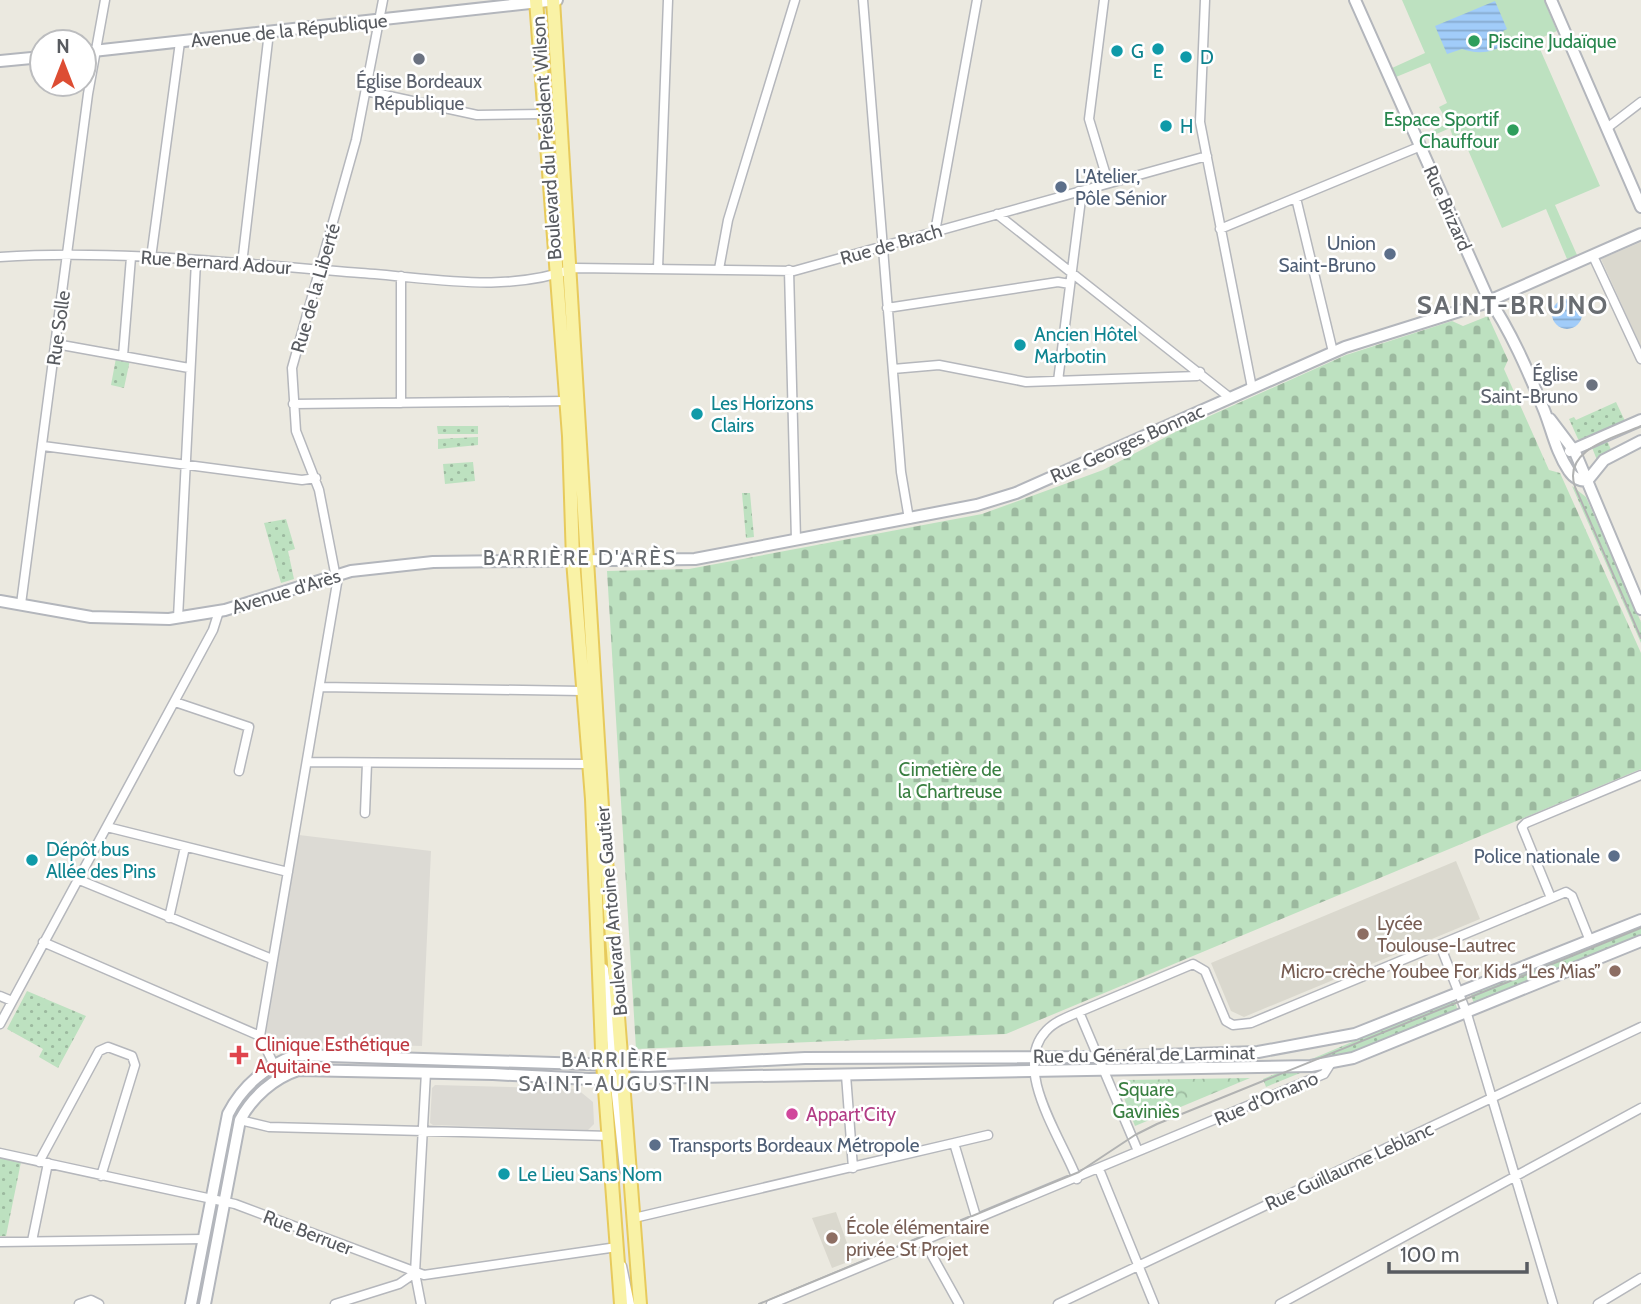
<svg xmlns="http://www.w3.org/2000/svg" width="1641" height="1304" viewBox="0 0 1641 1304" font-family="Cabin,sans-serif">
	<defs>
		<pattern id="grass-dots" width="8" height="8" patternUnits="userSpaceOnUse" patternTransform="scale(1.75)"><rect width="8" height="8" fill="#bde1c0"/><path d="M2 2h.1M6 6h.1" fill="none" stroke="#9cb99f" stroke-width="1.8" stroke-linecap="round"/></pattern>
		<pattern id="cemetery-stones" width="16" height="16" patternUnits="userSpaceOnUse" patternTransform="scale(1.75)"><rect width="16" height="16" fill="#bde1c0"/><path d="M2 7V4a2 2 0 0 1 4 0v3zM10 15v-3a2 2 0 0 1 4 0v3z" fill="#9cb99f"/></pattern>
		<pattern id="park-crowns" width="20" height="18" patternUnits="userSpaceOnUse" patternTransform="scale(1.75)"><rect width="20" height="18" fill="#bde1c0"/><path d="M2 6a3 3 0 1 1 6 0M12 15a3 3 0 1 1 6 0" fill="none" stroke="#9cb99f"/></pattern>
		<pattern id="water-rules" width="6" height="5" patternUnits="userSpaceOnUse" patternTransform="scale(1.75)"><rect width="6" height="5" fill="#a1ccf9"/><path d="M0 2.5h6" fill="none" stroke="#86a9cd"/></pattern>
	</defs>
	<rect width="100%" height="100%" fill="#ebe9e0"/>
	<path fill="#dcdad4" d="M 299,835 L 431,851 L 422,1046 L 274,1042 L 266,1032 Z
		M 435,1085 L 577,1089 L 593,1102 L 594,1124 L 588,1130 L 433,1125 L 430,1123 L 432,1088 Z"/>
	<path fill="#dad8ce" d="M 1641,242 L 1641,347 L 1601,259 Z
		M 1456,861 L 1480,919 L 1244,1017 L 1231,1011 L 1211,963 Z
		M 836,1212 L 853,1260 L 832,1268 L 812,1218 Z"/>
	<path fill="url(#grass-dots)" d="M 116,358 L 130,360 L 124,388 L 111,385 Z
		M 1616,402 L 1625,421 L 1581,441 L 1578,439 L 1569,419 L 1574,417 L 1576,420 Z
		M 437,426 L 478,426 L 478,434 L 438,434 Z
		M 478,437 L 478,445 L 438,449 L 438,439 Z
		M 1606,438 L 1612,452 L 1597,460 L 1591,445 Z
		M 473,462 L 475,481 L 445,484 L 443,464 Z
		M 1572,486 L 1586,497 L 1641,622 L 1641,643 Z
		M 742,493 L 750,493 L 754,537 L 746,538 Z
		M 286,519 L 295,549 L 288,551 L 294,579 L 281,583 L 264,523 Z
		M 1641,925 L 1641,936 L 1475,1006 L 1470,993 Z
		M 27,991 L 86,1016 L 58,1068 L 39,1057 L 43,1049 L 7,1029 Z
		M 1454,999 L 1458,1011 L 1342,1058 L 1307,1061 Z
		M 1305,1071 L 1266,1087 L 1263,1079 L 1280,1072 Z
		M 0,1158 L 21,1162 L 6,1236 L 0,1236 Z"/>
	<path fill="url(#cemetery-stones)" d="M 1488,316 L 1508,360 L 1504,369 L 1549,470 L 1560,473 L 1641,653 L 1641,769 L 1006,1034 L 636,1049 L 607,571 L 689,569 L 982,514 L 1103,470 L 1185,427 L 1346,355 L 1452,321 L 1463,326 Z"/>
	<path fill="url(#park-crowns)" d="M 1250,1078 L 1135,1126 L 1120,1088 L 1126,1080 Z"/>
	<path fill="#bde1c0" d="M 1402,0 L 1544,0 L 1557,31 L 1536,40 L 1600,186 L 1555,205 L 1577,255 L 1567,259 L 1546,209 L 1502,228 L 1465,143 L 1456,147 L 1450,128 L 1423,140 L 1422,136 L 1448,123 L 1439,107 L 1447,103 L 1430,63 L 1396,77 L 1392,68 L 1425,53 Z"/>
	<path fill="url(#water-rules)" d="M 1495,1 L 1507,29 L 1503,31 L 1505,43 C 1494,54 1475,54 1462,49 L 1447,54 L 1435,26 Z
		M1552 314a15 15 0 1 1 30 0a15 15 0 1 1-30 0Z"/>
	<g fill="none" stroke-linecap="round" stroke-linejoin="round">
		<g stroke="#b5b7bc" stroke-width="11">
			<path id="street" d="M 863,0 L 901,472 L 909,519
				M 1104,0 L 1089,119 L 1108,182
				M 1205,0 L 1200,122 L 1252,388
				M 366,91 L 477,115 L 545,114
				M 1607,128 L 1641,102
				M 1296,198 L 1333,352
				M 997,214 L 1229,397
				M 1220,229 L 1421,146
				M 935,232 L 977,0
				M 1593,256 L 1641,359
				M 0,257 C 120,249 241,264 361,273 C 434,278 504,294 575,268 L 794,271 L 1207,156
				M 151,258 L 180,42
				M 242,264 L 269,32
				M 658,268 L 668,0
				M 719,269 L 728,220 L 795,0
				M 789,270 L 796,540
				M 401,276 L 401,403
				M 887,308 L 1058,282 L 1070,284
				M 56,344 L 189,368
				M 123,356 L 131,257
				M 893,369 L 939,365 L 1026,382 L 1197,376 L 1200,372
				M 1058,381 L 1081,199 L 1079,191
				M 293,404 L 566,401
				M 43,446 L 302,480 L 316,478
				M 21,604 L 88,94 L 105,0
				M 178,618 L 196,261
				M 320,687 L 582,691
				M 175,702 L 249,727 L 239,771
				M 307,762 L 589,764
				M 365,813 L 367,763
				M 107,827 L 288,872
				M 77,879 L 272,959
				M 1551,898 L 1522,827 L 1526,823 L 1641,775
				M 169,918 L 185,847
				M 43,942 L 260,1036 L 274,1065
				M 1440,945 L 1467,1014 L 1553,1304
				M 0,996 L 12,1001
				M 1079,1012 L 1193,964 L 1205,971 L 1226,1021 L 1233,1025 L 1251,1023 L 1566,892 L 1572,896 L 1590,941
				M 0,1024 L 213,630 L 219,611
				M 260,1036 L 337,583 L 319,490 L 296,431 L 292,368 L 356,140 L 383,0
				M 846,1075 L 853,1168
				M 240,1120 L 269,1127 L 610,1136
				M 954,1143 L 988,1135
				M 0,1153 L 235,1204 L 424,1275 L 617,1247 L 618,1250
				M 39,1162 L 99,1051 L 108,1047 L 132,1056 L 135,1065 L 101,1176
				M 1099,1169 L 1154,1304
				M 1077,1179 C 1062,1139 1011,1068 1046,1031 C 1054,1022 1067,1017 1079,1012 L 1138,1151
				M 634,1218 L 954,1143 L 977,1220
				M 32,1241 L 48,1163
				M 924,1241 L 959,1304
				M 0,1242 L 204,1239
				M 622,1266 L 630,1304
				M 79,1304 L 91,1300 L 99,1304
				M 335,1304 L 399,1284 L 415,1273
				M 421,1304 L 415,1273 L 426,1072
				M 771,1304 L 1324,1074 L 1331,1063
				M 1058,1304 L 1641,1027
				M 1280,1304 L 1641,1108
				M 1598,1304 L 1641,1278"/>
		</g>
		<g stroke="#b3b6bc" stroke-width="14">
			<path id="secondary" d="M 1355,0 L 1487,296 C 1511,331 1528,371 1544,410 C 1552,430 1556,452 1569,471 C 1573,477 1579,481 1587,481
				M 1551,0 L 1641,207
				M 84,52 L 557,0
				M 0,61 L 42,57
				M 1550,419 L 1575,452 L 1641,609
				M 1570,451 L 1641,420
				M 1587,481 L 1604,460 L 1641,441
				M 0,601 L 91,617 L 169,619 L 225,610 L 351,571 L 433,562 L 695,559 L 977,505 L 1016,493 L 1345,347 L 1482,304 L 1641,234
				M 603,969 L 613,1048 L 621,1070
				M 611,1074 L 616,1085 L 625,1169
				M 191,1304 L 228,1114 C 242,1086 267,1065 297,1055 L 648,1066 L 805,1058 L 1099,1057 L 1258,1052 L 1355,1034 L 1641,920
				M 205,1304 L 240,1120 C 252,1097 274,1078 298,1070 L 493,1074 L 589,1079 L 1311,1066 L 1353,1058 L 1641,941"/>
		</g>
		<g stroke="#e7ca5c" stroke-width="16">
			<path id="primary" d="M 536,0 L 569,436 L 573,560 L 592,799 L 602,1049 L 621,1304
				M 553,0 L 602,807 L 640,1304"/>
		</g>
		<use href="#street" stroke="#fff" stroke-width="8"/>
		<use href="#secondary" stroke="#fff" stroke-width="10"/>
		<use href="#primary" stroke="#f9f2a6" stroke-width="12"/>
		<path stroke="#b1b2b2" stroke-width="2" d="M 1641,426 C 1614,438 1562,449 1575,487 L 1641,638
			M 759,1304 L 1079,1172 L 1135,1135 L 1157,1124 L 1641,928"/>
	</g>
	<g fill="#2e9e5b" stroke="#fff" stroke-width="2.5">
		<circle cx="1474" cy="41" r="7"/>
		<circle cx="1513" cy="130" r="7"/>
	</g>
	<g fill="#0f9aa8" stroke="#fff" stroke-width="2.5">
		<circle cx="1158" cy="49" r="7"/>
		<circle cx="1117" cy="51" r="7"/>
		<circle cx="1186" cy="57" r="7"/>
		<circle cx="1166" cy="126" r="7"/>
		<circle cx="1020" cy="345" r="7"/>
		<circle cx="697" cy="414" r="7"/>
		<circle cx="32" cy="860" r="7"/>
		<circle cx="504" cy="1174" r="7"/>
	</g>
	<g fill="#6b7280" stroke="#fff" stroke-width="2.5">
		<circle cx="419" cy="59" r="7"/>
		<circle cx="1592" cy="385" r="7"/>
	</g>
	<g fill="#5c6f8a" stroke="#fff" stroke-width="2.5">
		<circle cx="1061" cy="187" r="7"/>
		<circle cx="1390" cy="254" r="7"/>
		<circle cx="1614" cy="856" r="7"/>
		<circle cx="655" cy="1145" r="7"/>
	</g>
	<g fill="#8d6e63" stroke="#fff" stroke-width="2.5">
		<circle cx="1363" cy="934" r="7"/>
		<circle cx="1615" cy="971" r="7"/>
		<circle cx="832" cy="1238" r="7"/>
	</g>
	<path fill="#e0444e" stroke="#fff" stroke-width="2.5" d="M235.5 1044.5h7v7h7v7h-7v7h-7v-7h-7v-7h7z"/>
	<circle fill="#d1479c" stroke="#fff" stroke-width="2.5" cx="792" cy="1114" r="7"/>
	<g text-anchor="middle" stroke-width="5" stroke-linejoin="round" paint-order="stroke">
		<g font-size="19" fill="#585b60" stroke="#fff">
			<text transform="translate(289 30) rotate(-6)" y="7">Avenue de la République</text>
			<text transform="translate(546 138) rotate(-94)" y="7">Boulevard du Président Wilson</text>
			<text transform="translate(1448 208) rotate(66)" y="7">Rue Brizard</text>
			<text transform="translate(891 244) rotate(-16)" y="7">Rue de Brach</text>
			<text transform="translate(216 262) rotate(4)" y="7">Rue Bernard Adour</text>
			<text transform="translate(315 288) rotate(-74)" y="7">Rue de la Liberté</text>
			<text transform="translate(58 328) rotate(-82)" y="7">Rue Solle</text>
			<text transform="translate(1127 443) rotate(-24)" y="7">Rue Georges Bonnac</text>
			<text transform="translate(286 591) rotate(-17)" y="7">Avenue d'Arès</text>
			<text transform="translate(611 911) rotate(-95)" y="7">Boulevard Antoine Gautier</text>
			<text transform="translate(1144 1054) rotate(-1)" y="7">Rue du Général de Larminat</text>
			<text transform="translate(1266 1098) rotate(-23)" y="7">Rue d'Ornano</text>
			<text transform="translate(1349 1166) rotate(-25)" y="7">Rue Guillaume Leblanc</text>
			<text transform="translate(308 1232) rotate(21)" y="7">Rue Berruer</text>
		</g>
		<g font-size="19" fill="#27864d" stroke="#fff" text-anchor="start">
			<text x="1488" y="48">Piscine Judaïque</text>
			<text x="1499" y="126" text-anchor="end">Espace Sportif<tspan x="1499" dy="22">Chauffour</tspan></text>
		</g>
		<g font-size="19" fill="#0d838f" stroke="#fff" text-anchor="start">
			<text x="1131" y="58">G</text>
			<text x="1200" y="64">D</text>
			<text x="1158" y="78" text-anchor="middle">E</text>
			<text x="1180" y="133">H</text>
			<text x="1034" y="341">Ancien Hôtel<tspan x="1034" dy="22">Marbotin</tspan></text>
			<text x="711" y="410">Les Horizons<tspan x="711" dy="22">Clairs</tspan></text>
			<text x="46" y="856">Dépôt bus<tspan x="46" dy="22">Allée des Pins</tspan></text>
			<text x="518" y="1181">Le Lieu Sans Nom</text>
		</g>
		<g font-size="19" fill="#5b616d" stroke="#fff">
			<text x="419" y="88">Église Bordeaux<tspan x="419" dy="22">République</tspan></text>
			<text x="1578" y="381" text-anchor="end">Église<tspan x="1578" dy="22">Saint-Bruno</tspan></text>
		</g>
		<g font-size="19" fill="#4e5e75" stroke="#fff" text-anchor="start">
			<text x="1075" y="183">L'Atelier,<tspan x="1075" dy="22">Pôle Sénior</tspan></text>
			<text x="1376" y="250" text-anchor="end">Union<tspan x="1376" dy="22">Saint-Bruno</tspan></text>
			<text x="1600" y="863" text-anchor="end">Police nationale</text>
			<text x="669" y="1152">Transports Bordeaux Métropole</text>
		</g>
		<g font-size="19" fill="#397f41" stroke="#fff">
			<text x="950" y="776">Cimetière de<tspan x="950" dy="22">la Chartreuse</tspan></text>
			<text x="1146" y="1096">Square<tspan x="1146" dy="22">Gaviniès</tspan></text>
		</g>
		<g font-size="19" fill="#785e54" stroke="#fff" text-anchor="start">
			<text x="1377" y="930">Lycée<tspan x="1377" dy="22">Toulouse-Lautrec</tspan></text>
			<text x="1601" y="978" text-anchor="end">Micro-crèche Youbee For Kids “Les Mias”</text>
			<text x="846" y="1234">École élémentaire<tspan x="846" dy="22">privée St Projet</tspan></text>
		</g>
		<g font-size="19" fill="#be3a42" stroke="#fff" text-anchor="start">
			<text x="255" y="1051">Clinique Esthétique<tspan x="255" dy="22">Aquitaine</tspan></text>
		</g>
		<g font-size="19" fill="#b23c85" stroke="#fff" text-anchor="start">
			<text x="806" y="1121">Appart'City</text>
		</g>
		<g font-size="21" letter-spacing="2" fill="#696d72" stroke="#fff">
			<text x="580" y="565">BARRIÈRE D'ARÈS</text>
			<text x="615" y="1067">BARRIÈRE<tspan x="615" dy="24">SAINT-AUGUSTIN</tspan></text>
		</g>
		<g font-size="26" font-weight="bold" letter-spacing="2" fill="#696d72" stroke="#fff">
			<text x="1513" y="314">SAINT-BRUNO</text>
		</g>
	</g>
	<g transform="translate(63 63)"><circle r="33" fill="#ffffff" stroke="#bcbdbf" stroke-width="2"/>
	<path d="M0-5L12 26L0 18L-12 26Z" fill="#dd4d33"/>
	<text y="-10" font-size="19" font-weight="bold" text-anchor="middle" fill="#585b60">N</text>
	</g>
	<path d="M1389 1262v10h138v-10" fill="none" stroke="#585b60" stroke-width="3.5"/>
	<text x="1400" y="1262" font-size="21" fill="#585b60" stroke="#ffffff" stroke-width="5" paint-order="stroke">100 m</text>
</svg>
